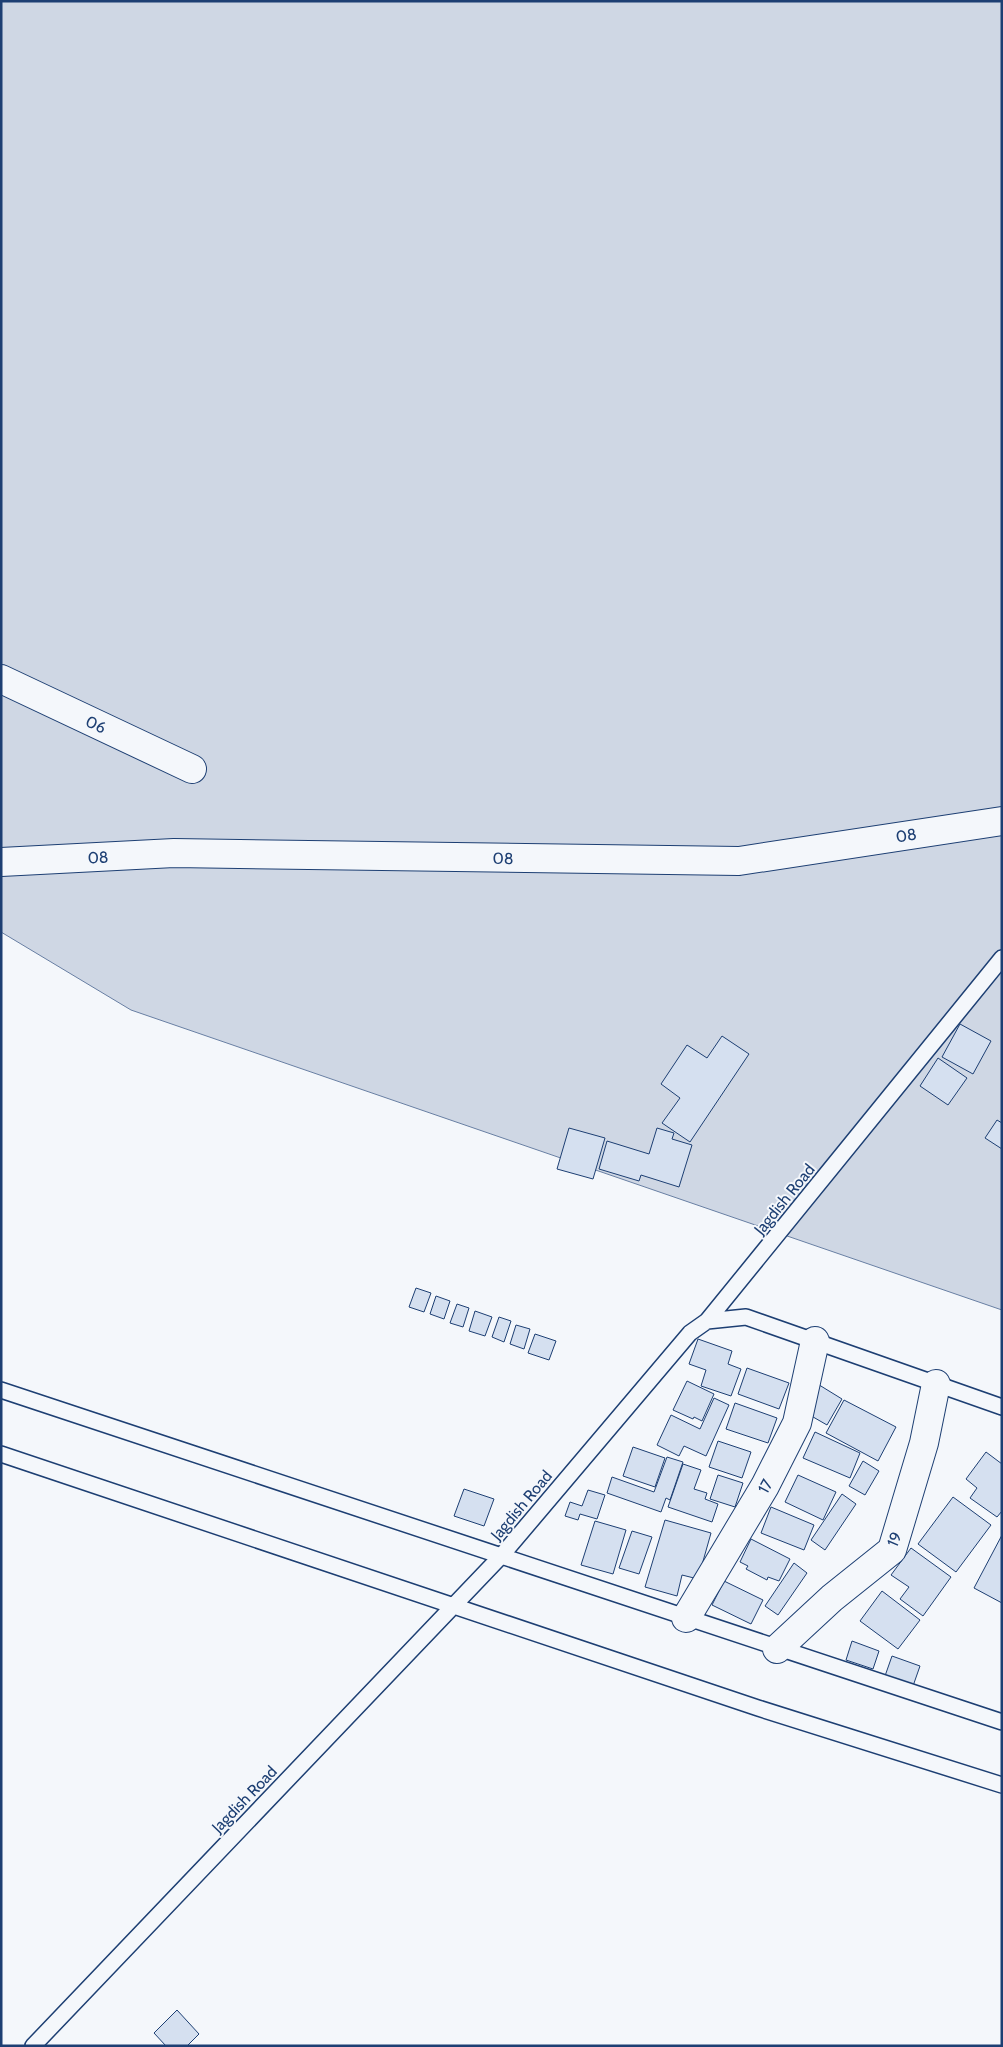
<svg xmlns="http://www.w3.org/2000/svg" width="1003" height="2047" viewBox="0 0 1003 2047" font-family="Cabin,sans-serif">
	<rect width="100%" height="100%" fill="#f4f7fb"/>
	<path fill="#cfd7e4" stroke="#687fa3" d="M 1,1 L 1002,1 L 1002,1310 L 131,1010 L 1,932 Z"/>
	<path fill="#d5e0f0" stroke="#1d3f73" d="M 960,1024 L 991,1041 L 973,1074 L 942,1057 Z
		M 722,1036 L 749,1054 L 690,1142 L 662,1123 L 680,1098 L 661,1084 L 687,1045 L 707,1058 Z
		M 938,1058 L 967,1078 L 948,1105 L 920,1086 Z
		M 997,1120 L 1002,1123 L 1002,1149 L 985,1138 Z
		M 569,1128 L 605,1138 L 593,1179 L 557,1169 Z
		M 657,1128 L 674,1133 L 672,1139 L 692,1145 L 679,1187 L 641,1175 L 639,1181 L 599,1169 L 607,1141 L 649,1154 Z
		M 416,1288 L 431,1293 L 424,1312 L 409,1307 Z
		M 436,1296 L 450,1301 L 444,1319 L 430,1314 Z
		M 457,1304 L 469,1308 L 463,1327 L 450,1323 Z
		M 475,1311 L 492,1317 L 485,1336 L 469,1331 Z
		M 499,1317 L 511,1321 L 504,1342 L 492,1337 Z
		M 516,1325 L 530,1329 L 524,1349 L 510,1344 Z
		M 535,1334 L 556,1341 L 549,1360 L 528,1353 Z
		M 698,1339 L 732,1351 L 728,1364 L 741,1369 L 731,1396 L 701,1386 L 706,1370 L 689,1364 Z
		M 747,1368 L 789,1383 L 779,1409 L 738,1394 Z
		M 687,1381 L 714,1394 L 702,1421 L 694,1417 L 693,1419 L 673,1410 Z
		M 816,1383 L 842,1399 L 827,1425 L 801,1410 Z
		M 714,1398 L 729,1405 L 706,1456 L 684,1446 L 679,1456 L 657,1445 L 671,1415 L 700,1429 Z
		M 844,1400 L 896,1427 L 878,1461 L 826,1433 Z
		M 735,1403 L 777,1418 L 768,1443 L 726,1429 Z
		M 815,1432 L 860,1453 L 850,1478 L 803,1458 Z
		M 718,1441 L 751,1452 L 742,1478 L 709,1467 Z
		M 633,1447 L 665,1458 L 655,1487 L 623,1476 Z
		M 986,1452 L 1002,1464 L 1002,1511 L 997,1517 L 970,1498 L 977,1488 L 966,1479 Z
		M 667,1457 L 683,1462 L 670,1500 L 666,1498 L 661,1512 L 607,1493 L 612,1477 L 654,1492 Z
		M 863,1461 L 879,1471 L 865,1495 L 849,1486 Z
		M 683,1464 L 701,1470 L 694,1489 L 707,1493 L 705,1499 L 718,1504 L 712,1522 L 668,1507 Z
		M 718,1475 L 743,1483 L 735,1507 L 710,1499 Z
		M 798,1475 L 836,1492 L 823,1520 L 785,1502 Z
		M 464,1489 L 494,1499 L 484,1526 L 454,1516 Z
		M 588,1490 L 605,1495 L 597,1519 L 580,1514 L 578,1520 L 565,1516 L 570,1502 L 582,1506 Z
		M 842,1494 L 856,1504 L 825,1550 L 811,1540 Z
		M 953,1497 L 991,1525 L 956,1572 L 918,1544 Z
		M 771,1507 L 814,1525 L 804,1550 L 761,1533 Z
		M 665,1520 L 711,1533 L 698,1579 L 682,1575 L 677,1596 L 645,1587 Z
		M 595,1521 L 626,1530 L 613,1574 L 581,1565 Z
		M 632,1531 L 652,1537 L 639,1574 L 619,1568 Z
		M 1002,1535 L 1002,1603 L 974,1588 Z
		M 751,1539 L 790,1559 L 779,1581 L 768,1577 L 767,1580 L 746,1569 L 748,1566 L 740,1562 Z
		M 911,1548 L 951,1577 L 923,1616 L 900,1599 L 909,1587 L 891,1575 Z
		M 794,1563 L 807,1573 L 778,1615 L 765,1606 Z
		M 724,1581 L 763,1600 L 751,1624 L 712,1605 Z
		M 882,1591 L 920,1620 L 898,1649 L 860,1621 Z
		M 852,1641 L 879,1651 L 873,1669 L 846,1660 Z
		M 892,1656 L 920,1666 L 913,1686 L 885,1676 Z
		M 177,2010 L 199,2034 L 187,2046 L 166,2046 L 154,2033 Z"/>
	<g fill="none" stroke-linecap="round" stroke-linejoin="round">
		<g stroke="#1d3f73" stroke-width="18">
			<path id="lane" d="M 707,1321 L 746,1317 L 1002,1407
				M 1,1390 L 1002,1722
				M 1,1454 L 758,1708 L 1002,1785
				M 33,2046 L 502,1555 L 690,1333 L 707,1321 L 1002,958"/>
		</g>
		<g stroke="#1d3f73" stroke-width="30">
			<path id="street" d="M 1,679 L 192,769
				M 1,862 L 174,853 L 739,861 L 1002,821
				M 686,1618 L 765,1486 L 797,1423 L 815,1341
				M 777,1649 L 832,1598 L 892,1550 L 924,1443 L 936,1384"/>
		</g>
		<use href="#lane" stroke="#f4f7fb" stroke-width="15"/>
		<use href="#street" stroke="#f4f7fb" stroke-width="28"/>
	</g>
	<g text-anchor="middle" stroke-width="4" stroke-linejoin="round" paint-order="stroke">
		<g font-size="16" fill="#1d3f73" stroke="#f4f7fb">
			<text transform="translate(96 724) rotate(25)" y="6">06</text>
			<text transform="translate(906 835) rotate(-9)" y="6">08</text>
			<text transform="translate(98 857) rotate(-3)" y="6">08</text>
			<text transform="translate(503 858) rotate(1)" y="6">08</text>
			<text transform="translate(784 1199) rotate(-51)" y="6">Jagdish Road</text>
			<text transform="translate(765 1486) rotate(-61)" y="6">17</text>
			<text transform="translate(521 1505) rotate(-50)" y="6">Jagdish Road</text>
			<text transform="translate(894 1539) rotate(-67)" y="6">19</text>
			<text transform="translate(244 1799) rotate(-46)" y="6">Jagdish Road</text>
		</g>
	</g>
	<rect width="1003" height="2047" fill="none" stroke="#1d3f73" stroke-width="5"/>
</svg>
